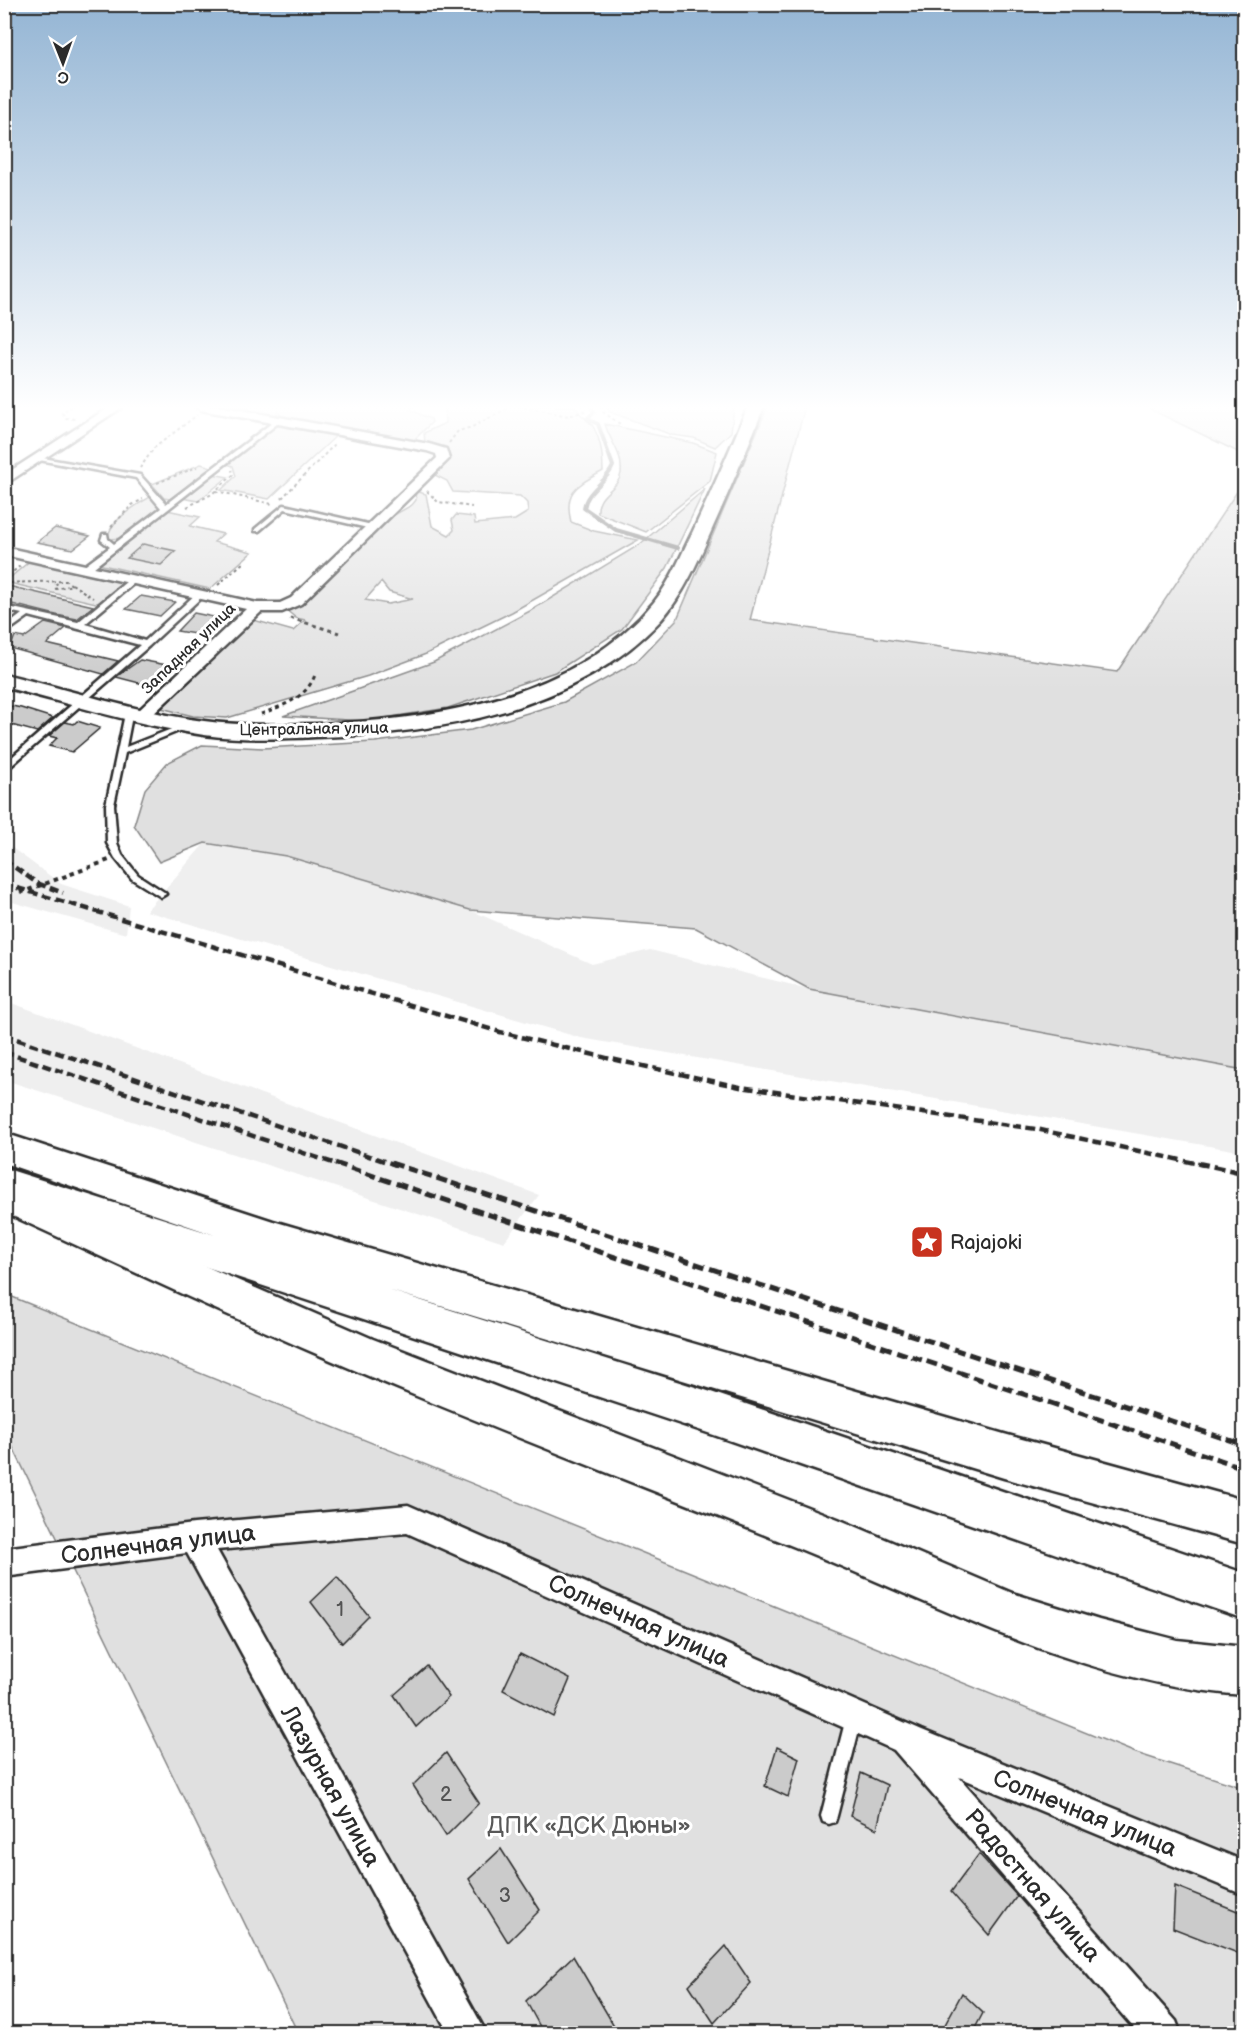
<svg xmlns="http://www.w3.org/2000/svg" width="1249" height="2038" viewBox="0 0 1249 2038" font-family="'Balsamiq Sans',sans-serif">
	<rect width="100%" height="100%" fill="#fff"/>
	<filter id="ink" filterUnits="userSpaceOnUse"><feTurbulence type="fractalNoise" baseFrequency=".0167" numOctaves="2"/><feDisplacementMap in="SourceGraphic" scale="12" xChannelSelector="R" yChannelSelector="G"/><feConvolveMatrix kernelMatrix="1 2 1 2 8 2 1 2 1" color-interpolation-filters="sRGB"/></filter>
	<g filter="url(#ink)">
		<path fill="#efefef" d="M 4,842 L 61,884 L 129,906 L 126,934 L 5,900 Z
			M 205,843 L 286,856 L 470,910 L 592,964 L 650,950 L 809,989 L 1244,1070 L 1244,1152 L 581,1038 L 146,911 Z
			M 5,1001 L 20,1006 L 539,1195 L 504,1242 L 5,1080 Z"/>
		<path fill="#e0e0e0" stroke="#868686" stroke-width="1.5" fill-rule="evenodd" d="M 214,406 L 414,406 L 410,410 L 431,419 L 432,422 L 412,442 L 283,417 L 278,412 L 273,416 Z
			M 436,406 L 575,406 C 581,418 589,419 594,428 C 601,441 603,457 603,471 C 578,485 563,490 571,522 L 594,531 L 638,540 L 512,612 L 426,654 L 368,676 L 227,718 L 193,716 L 157,707 L 250,619 L 293,631 L 305,620 L 296,618 L 285,609 L 387,519 L 412,505 L 416,500 L 415,491 L 426,494 L 432,526 L 449,535 L 454,530 L 452,520 L 456,515 L 474,517 L 475,524 L 515,520 L 528,512 L 527,503 L 520,496 L 453,492 L 447,481 L 433,474 L 448,459 L 447,450 L 425,442 L 424,433 L 445,423 L 445,409 ZM 381,582 L 389,592 L 413,599 L 388,604 L 365,600 Z
			M 606,406 L 734,406 L 731,432 L 715,447 L 694,438 L 672,435 L 610,412 Z
			M 768,406 L 805,406 L 750,620 L 1117,672 L 1244,481 L 1244,1070 L 809,989 L 696,928 L 470,910 L 286,856 L 205,843 L 159,862 L 134,825 L 145,789 L 167,763 L 202,745 L 263,748 L 375,742 L 471,730 L 564,702 L 636,662 L 677,619 Z
			M 1144,406 L 1244,407 L 1244,455 Z
			M 280,423 L 338,434 L 269,499 L 221,490 L 236,476 L 233,466 L 227,464 Z
			M 605,424 L 693,443 L 717,452 L 710,481 L 646,532 L 598,513 C 596,493 619,490 621,473 C 623,453 610,442 605,424 Z
			M 201,464 L 212,467 L 170,499 L 164,498 L 152,484 Z
			M 212,474 L 228,477 L 198,501 L 182,498 Z
			M 705,489 L 667,568 L 622,629 L 555,672 L 448,708 L 365,721 L 283,716 L 434,662 L 530,611 L 639,545 Z
			M 152,496 L 163,508 L 124,538 L 108,539 C 108,521 138,504 152,496 Z
			M 167,510 L 200,517 L 190,526 L 223,534 L 214,542 L 252,552 L 210,589 L 98,564 Z
			M 32,559 L 129,581 L 100,604 L 5,582 Z
			M 5,1294 L 1136,1753 L 1244,1788 L 1244,2033 L 298,2033 L 5,1431 Z"/>
		<g fill="none" stroke-linecap="round" stroke-linejoin="round">
			<path stroke="#7e7e7e" stroke-width="4" d="M 591,406 L 594,412 L 587,419 L 598,424 L 613,466 C 607,482 586,491 584,508 L 616,530 L 678,548"/>
		</g>
		<path fill="#cbcbcb" stroke="#2b2b2b" stroke-width="1.5" d="M 55,528 L 90,536 L 73,549 L 37,542 Z
			M 143,544 L 176,551 L 161,565 L 127,558 Z
			M 4,585 L 93,606 L 77,619 L 56,615 L 4,602 Z
			M 141,596 L 175,602 L 160,616 L 126,609 Z
			M 194,613 L 218,618 L 201,635 L 177,631 Z
			M 45,623 L 66,628 L 47,644 L 118,661 L 103,674 L 10,648 L 15,636 L 24,638 Z
			M 140,660 L 167,665 L 147,685 L 116,677 Z
			M 12,706 L 21,708 L 53,718 L 37,732 L 4,723 L 4,712 Z
			M 77,721 L 100,728 L 72,752 L 49,746 L 57,738 L 49,736 L 65,722 L 74,724 Z
			M 337,1577 L 369,1616 L 342,1643 L 311,1602 Z
			M 520,1654 L 570,1679 L 554,1717 L 503,1690 Z
			M 427,1666 L 449,1697 L 416,1727 L 394,1695 Z
			M 777,1747 L 799,1758 L 788,1797 L 765,1786 Z
			M 446,1753 L 479,1803 L 446,1836 L 413,1785 Z
			M 861,1773 L 887,1785 L 877,1829 L 850,1816 Z
			M 501,1849 L 540,1910 L 508,1942 L 469,1879 Z
			M 979,1854 L 1017,1896 L 989,1935 L 951,1892 Z
			M 1175,1886 L 1245,1914 L 1245,1956 L 1173,1928 Z
			M 726,1946 L 751,1983 L 714,2023 L 689,1985 Z
			M 573,1956 L 619,2034 L 544,2034 L 526,2001 Z
			M 962,1993 L 983,2013 L 972,2034 L 940,2034 Z"/>
		<g fill="none" stroke-linecap="round" stroke-linejoin="round">
			<g stroke="#2b2b2b" stroke-width="5">
				<path id="lane" d="M 277,419 L 282,420 L 89,571 L 83,571 L 83,567 L 110,547 L 101,540 L 103,534 L 107,534 L 108,539 L 114,544 L 161,508 L 136,478 L 39,460 L 37,459 L 37,457 L 140,475 L 166,504 Z
					M 284,505 L 372,525 L 375,527 L 372,529 L 285,509 L 259,531 L 255,531 L 255,529 Z
					M 132,577 L 139,579 L 85,624 L 145,641 L 198,592 L 205,594 L 149,646 L 4,772 L 4,764 L 140,645 L 29,616 L 4,634 L 4,628 L 22,614 L 4,610 L 4,606 L 78,622 Z
					M 126,709 L 132,709 L 133,711 L 126,747 L 184,724 L 190,724 L 191,726 L 125,753 L 114,805 L 117,843 L 122,855 L 138,875 L 164,892 L 166,894 L 161,897 L 132,879 L 115,858 L 107,843 L 106,805 Z
					M 854,1710 L 860,1712 L 862,1718 L 837,1816 L 835,1822 L 829,1824 L 823,1822 L 821,1816 L 846,1718 L 848,1712 Z"/>
			</g>
			<g stroke="#2b2b2b" stroke-width="5">
				<path id="street" d="M 111,406 L 124,406 L 4,485 L 4,475 Z
					M 195,406 L 218,406 L 429,444 L 446,449 L 449,459 L 301,604 L 282,612 L 261,612 L 149,718 L 137,718 L 135,715 L 137,712 L 246,609 L 4,555 L 4,547 L 257,603 L 280,603 L 291,598 L 437,458 L 436,454 L 427,451 L 201,410 Z
					M 408,1505 L 922,1730 L 1244,1861 L 1244,1895 L 959,1777 L 1176,2021 L 1181,2034 L 1139,2034 L 894,1750 L 407,1533 L 217,1550 L 487,2034 L 449,2034 L 187,1553 L 4,1577 L 4,1548 L 194,1524 Z"/>
			</g>
			<g stroke="#2b2b2b" stroke-width="5">
				<path id="secondary" d="M 748,406 L 764,406 C 748,447 731,487 713,527 C 699,559 685,593 661,620 C 575,712 437,734 316,737 C 279,739 241,740 204,735 C 137,725 70,704 4,687 L 4,674 C 71,690 136,712 204,721 C 241,726 279,725 317,724 C 434,720 574,699 654,602 C 671,581 681,555 693,531 C 712,490 731,448 748,406 Z"/>
			</g>
			<g stroke="#2b2b2b" stroke-width="5">
				<path id="primary" d="M 14,1183 L 373,1339 L 838,1519 L 1012,1593 L 1099,1620 L 1177,1640 L 1244,1647 L 1244,1695 C 1084,1684 941,1606 795,1547 C 645,1487 495,1430 347,1367 C 231,1318 118,1264 4,1212 L 4,1186 Z"/>
			</g>
			<g stroke="#2b2b2b" stroke-width="5">
				<path id="highway" d="M 4,1133 L 273,1221 L 1004,1434 L 1244,1500 L 1244,1544 L 1004,1478 L 388,1290 L 708,1391 L 1244,1573 L 1244,1619 L 708,1433 L 4,1200 L 4,1168 L 215,1235 L 4,1163 Z"/>
			</g>
			<path stroke="#2b2b2b" stroke-width="2" stroke-dasharray="3 3" stroke-linecap="butt" d="M 72,406 L 62,413 L 66,418 L 75,419
				M 518,406 L 569,416 L 584,411 L 582,406
				M 601,406 L 603,412 L 620,424
				M 449,443 L 458,431 L 472,427 L 512,406
				M 140,468 L 154,448 L 197,415
				M 157,483 L 197,467
				M 216,491 L 272,504
				M 427,491 L 438,502 L 472,507
				M 282,498 L 336,443
				M 187,507 L 212,494 L 233,475 L 232,470
				M 111,527 L 132,505 L 143,499
				M 4,579 L 20,566
				M 4,583 L 66,581 L 72,585 L 56,589 L 55,585 L 59,582
				M 72,584 L 93,598
				M 218,585 L 244,562"/>
			<path stroke="#2b2b2b" stroke-width="3" stroke-dasharray="4 4" stroke-linecap="butt" d="M 290,618 L 339,633
				M 261,714 C 284,705 308,698 316,672"/>
			<path stroke="#2b2b2b" stroke-width="4" stroke-dasharray="4.5 4.5" stroke-linecap="butt" d="M 20,893 L 109,860"/>
			<use href="#lane" fill="#fff" fill-rule="evenodd"/>
			<use href="#street" fill="#fff" fill-rule="evenodd"/>
			<use href="#secondary" fill="#fff" fill-rule="evenodd"/>
			<use href="#primary" fill="#fff" fill-rule="evenodd"/>
			<use href="#highway" fill="#fff" fill-rule="evenodd"/>
			<path stroke="#2b2b2b" stroke-width="4.5" stroke-dasharray="9 4.5" stroke-linecap="butt" d="M 4,860 L 37,883 L 63,893
				M 4,884 L 500,1032 L 611,1059 L 740,1087 L 1036,1129 L 1204,1165
				M 4,1035 L 396,1165
				M 4,1052 L 339,1165"/>
			<path stroke="#2b2b2b" stroke-width="5" stroke-dasharray="11 5" stroke-linecap="butt" d="M 335,1163 L 1244,1468
				M 391,1163 L 1244,1445
				M 1197,1163 L 1244,1173"/>
		</g>
	</g>
	<linearGradient id="sky" x2="0" y2="1"><stop stop-color="#94b5d4"/><stop offset="0.59" stop-color="#fff"/><stop offset="1" stop-color="#fff" stop-opacity="0"/></linearGradient>
	<rect width="1249" height="691" fill="url(#sky)"/>
	<defs>
		<g id="sight-square" transform="scale(1.725)"><rect x="-9" y="-9" width="18" height="18" rx="4" fill="#c8321e" stroke="#fff"/><path d="M0-6L1.8-2.2L6-1.7L2.9 1.2L3.7 5.4L0 3.3L-3.7 5.4L-2.9 1.2L-6-1.7L-1.8-2.2Z" fill="#fff"/></g>
	</defs>
	<g fill-rule="evenodd">
		<use href="#sight-square" x="927" y="1242"/>
	</g>
	<g text-anchor="middle" stroke-width="6" stroke-linejoin="round" paint-order="stroke">
		<g font-size="16" fill="#2b2b2b" stroke="#fff">
			<text transform="translate(188 648) rotate(-44)" y="6">Западная улица</text>
			<text transform="translate(314 728) rotate(-1)" y="6">Центральная улица</text>
		</g>
		<g font-size="20" fill="#2b2b2b" stroke="#fff" text-anchor="start">
			<text x="950" y="1249">Rajajoki</text>
		</g>
		<g font-size="20" fill="#535353">
			<text x="340" y="1616">1</text>
			<text x="446" y="1801">2</text>
			<text x="505" y="1902">3</text>
		</g>
		<g font-size="24" fill="#2b2b2b" stroke="#fff">
			<text transform="translate(158 1544) rotate(-7)" y="8">Солнечная улица</text>
			<text transform="translate(639 1621) rotate(24)" y="8">Солнечная улица</text>
			<text transform="translate(331 1786) rotate(61)" y="8">Лазурная улица</text>
			<text transform="translate(1085 1813) rotate(22)" y="8">Солнечная улица</text>
			<text transform="translate(1033 1885) rotate(49)" y="8">Радостная улица</text>
		</g>
		<g font-size="24" fill="#585858" stroke="#fff">
			<text x="589" y="1833">ДПК «ДСК Дюны»</text>
		</g>
	</g>
	<rect width="1249" height="2038" fill="none" stroke="#fff" stroke-width="24"/>
	<rect x="12" y="12" width="1225" height="2014" fill="none" stroke="#2b2b2b" stroke-width="2" filter="url(#ink)"/>
	<g transform="translate(63 63) rotate(179)" stroke="#ffffff" stroke-width="4.5" paint-order="stroke">
	<path d="M0-4.5L10 22L0 15L-10 22Z" fill="#2b2b2b"/>
	<text y="-9" font-size="16" font-weight="bold" text-anchor="middle" fill="#2b2b2b">С</text>
	</g>
</svg>
